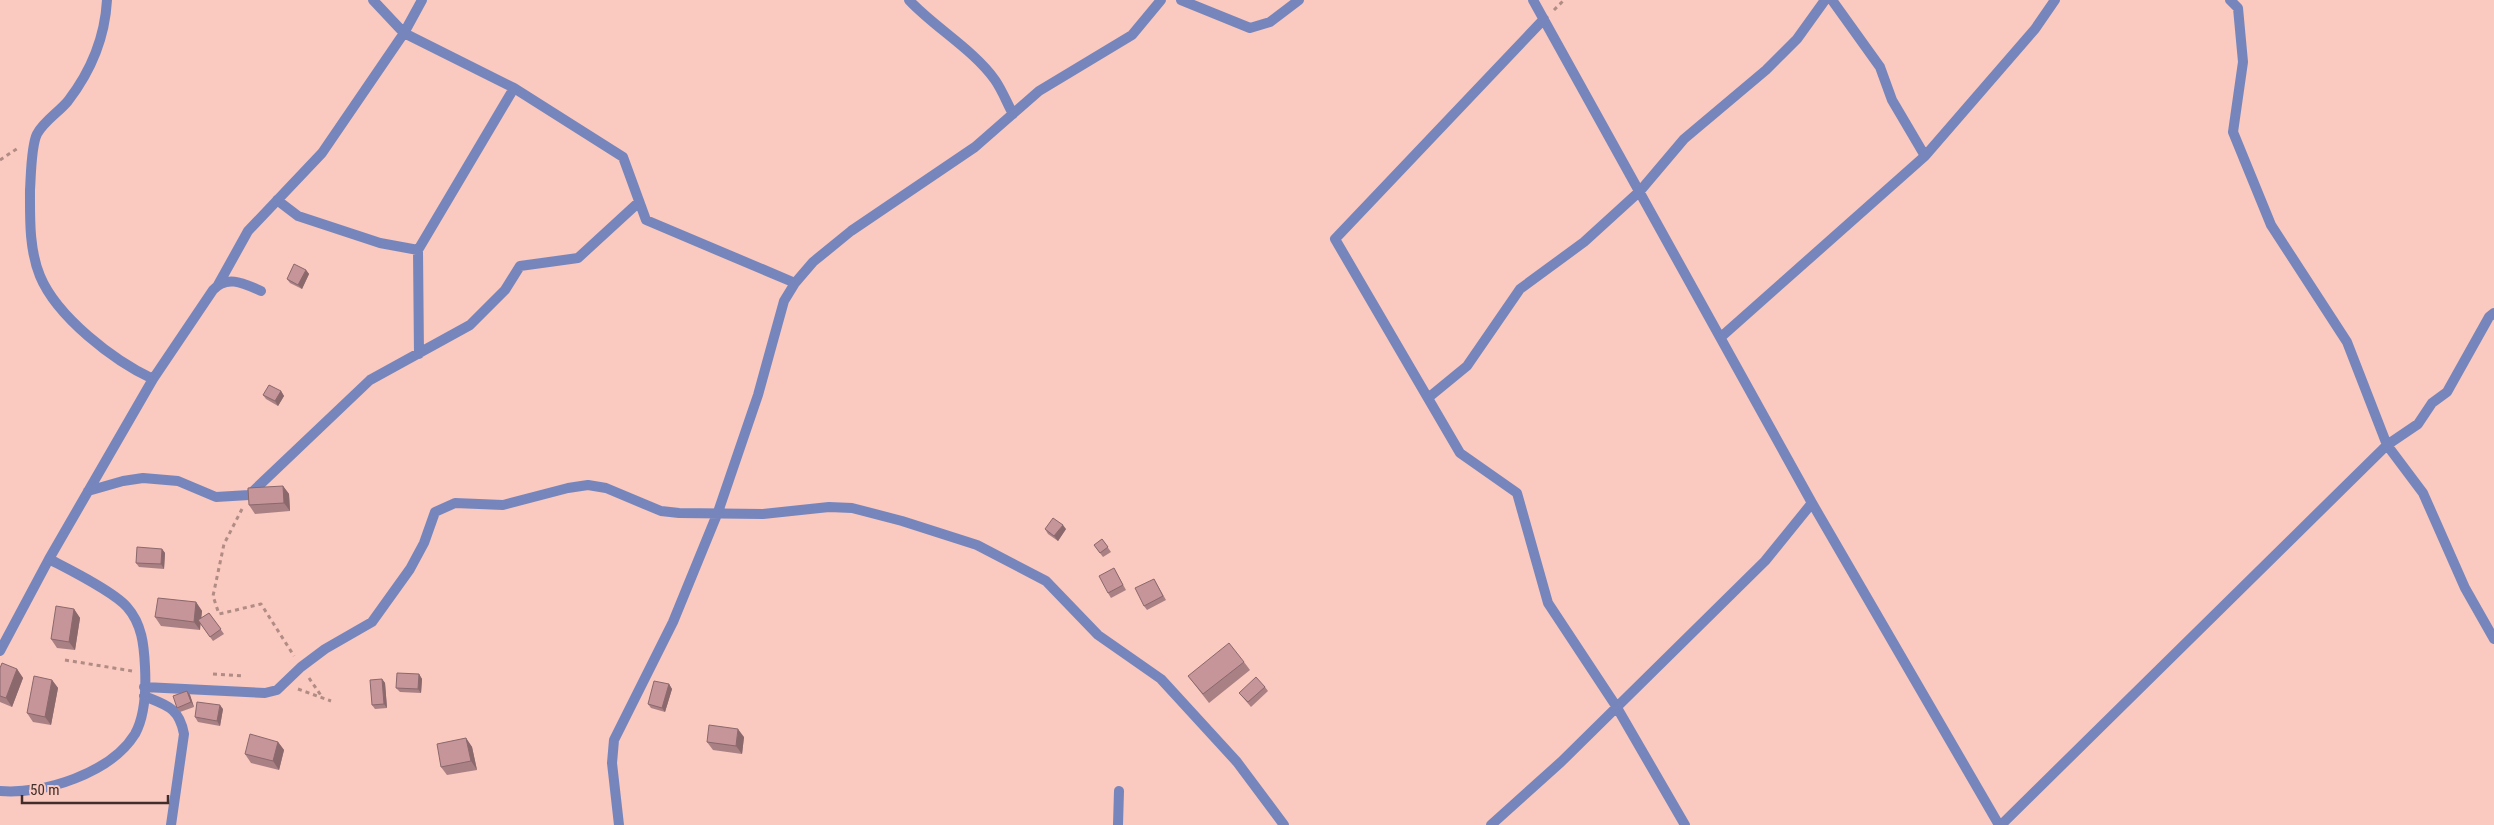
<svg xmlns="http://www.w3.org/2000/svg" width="2494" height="825" viewBox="0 0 2494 825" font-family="'Roboto Condensed',sans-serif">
	<rect width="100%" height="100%" fill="#fac9bf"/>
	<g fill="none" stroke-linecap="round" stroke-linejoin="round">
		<path stroke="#b18c84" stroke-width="3" stroke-dasharray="4 4" stroke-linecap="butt" d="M 1554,10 L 1564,0
			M 0,160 L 18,148
			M 242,509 L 224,544 L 213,596 L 219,614 L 261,604 L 294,656
			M 65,660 L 132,671
			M 213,674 L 244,676
			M 309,678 L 322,697
			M 298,689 L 331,701"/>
		<path stroke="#7686bd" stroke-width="10" d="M 107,0 C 105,37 91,71 68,101 C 59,112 44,121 37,134 C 31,146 31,176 30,190 C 30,219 29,249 40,276 C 57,317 114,361 153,379
			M 373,0 L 404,33 L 514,88 L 623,157 L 646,220 L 795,283
			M 909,0 C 934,27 974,50 995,80 C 1002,90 1007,103 1013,114
			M 1181,0 L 1250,28 L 1270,22 L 1299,0
			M 1533,0 L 1812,503 L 1999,825
			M 1832,0 L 1880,67 L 1892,100 L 1925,156
			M 2230,0 L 2238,8 L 2243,62 L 2233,132 L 2271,225 L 2347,342 L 2387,445 L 2423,493 L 2465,588 L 2494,639
			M 1544,19 L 1335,239 L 1460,453 L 1517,493 L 1548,603 L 1616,706 L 1685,825
			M 277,200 L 298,216 L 380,243 L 418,250
			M 218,285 L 248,231 L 322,153 L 404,33 L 422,0
			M 1721,337 L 1925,156 L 2035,29 L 2055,0
			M 419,354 L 418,250 L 514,88
			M 1428,398 L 1467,366 L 1520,289 L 1584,242 L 1640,191 L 1684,139 L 1766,70 L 1797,39 L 1825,0
			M 88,491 L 123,481 L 143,478 L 178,481 L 216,497 L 249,495 L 370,380 L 470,325 L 505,290 L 520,266 L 578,258 L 639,202
			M 0,651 L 49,559 L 153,379 L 213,290 C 227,274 245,284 261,291
			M 144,687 L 265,693 L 277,690 L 301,667 L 325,649 L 372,622 L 410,569 L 424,543 L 435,512 L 455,503 L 503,505 L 568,488 L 588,485 L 606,488 L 661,511 L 679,513 L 763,514 L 829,507 L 852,508 L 902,521 L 977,545 L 1046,581 L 1098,635 L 1161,679 L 1237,762 L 1284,825
			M 144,696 C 166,705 179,707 184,734 L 171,825
			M 0,791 C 43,795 111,773 135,734 C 145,716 146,687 145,667 C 144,645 142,624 127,607 C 113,591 68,569 49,559
			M 619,825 L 612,763 L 614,740 L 673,622 L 718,512 L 758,395 L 784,301 L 795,283 L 813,262 L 851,231 L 975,147 L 1039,91 L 1132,35 L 1161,0
			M 1118,825 L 1119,791
			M 1491,825 L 1561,762 L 1765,561 L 1812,503
			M 2001,825 L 2387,445 L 2418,424 L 2432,403 L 2447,392 L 2489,317 L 2494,313"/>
	</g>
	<path fill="#a98084" d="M 306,270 L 309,274 L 302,289 L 290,283 L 287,279 Z
		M 281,391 L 284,396 L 278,406 L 266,399 L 263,395 Z
		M 283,486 L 289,494 L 290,511 L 255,514 L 249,505 Z
		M 1045,529 L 1066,529 L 1058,541 L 1048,534 Z
		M 1102,539 L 1111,552 L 1103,557 L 1094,545 Z
		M 162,549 L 165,553 L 164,569 L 139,567 L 136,563 Z
		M 1114,568 L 1126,590 L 1111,598 L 1108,593 Z
		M 1154,579 L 1166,600 L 1147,610 L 1144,606 Z
		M 196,602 L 202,611 L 201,618 L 209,613 L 224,634 L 213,641 L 200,623 L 200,630 L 161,626 L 155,617 Z
		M 74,609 L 80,618 L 75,650 L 57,648 L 51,639 Z
		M 1244,662 L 1250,670 L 1209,703 L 1188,676 Z
		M 0,668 L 17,669 L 23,678 L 12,707 L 0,702 Z
		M 419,674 L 422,679 L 421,693 L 400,692 L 396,688 Z
		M 382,679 L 385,683 L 387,708 L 375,709 L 372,705 Z
		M 52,680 L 58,688 L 51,725 L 33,722 L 27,713 Z
		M 669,684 L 672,689 L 665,712 L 651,708 L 648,704 Z
		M 1265,687 L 1268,691 L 1251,707 L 1239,693 Z
		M 187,691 L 190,695 L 194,707 L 180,712 L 177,708 Z
		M 223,709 L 220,726 L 198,722 L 195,717 Z
		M 744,737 L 742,754 L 713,750 L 707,742 Z
		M 466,738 L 472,747 L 477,770 L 447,775 L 441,767 Z
		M 278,742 L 284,750 L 279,770 L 251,763 L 245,754 Z"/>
	<path fill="#8a686c" d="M 306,270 L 309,274 L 302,289 L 298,285 Z
		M 281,391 L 284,396 L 278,406 L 275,401 Z
		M 283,486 L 289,494 L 290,511 L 284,503 Z
		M 1063,525 L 1066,529 L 1058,541 L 1054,536 Z
		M 162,549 L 165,553 L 164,569 L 161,564 Z
		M 196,602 L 202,611 L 200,630 L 194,622 Z
		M 74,609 L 80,618 L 75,650 L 69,642 Z
		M 17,669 L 23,678 L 12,707 L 6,698 Z
		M 419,674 L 422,679 L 421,693 L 418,689 Z
		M 382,679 L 385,683 L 387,708 L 384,704 Z
		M 52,680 L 58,688 L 51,725 L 45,717 Z
		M 669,684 L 672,689 L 665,712 L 662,708 Z
		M 187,691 L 190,695 L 194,707 L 191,702 Z
		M 220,705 L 223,709 L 220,726 L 217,721 Z
		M 738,729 L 744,737 L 742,754 L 736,746 Z
		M 466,738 L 472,747 L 477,770 L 471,761 Z
		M 278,742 L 284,750 L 279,770 L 273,761 Z"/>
	<path fill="#c5959a" stroke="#8a686c" d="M 294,264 L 306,270 L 298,285 L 287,279 Z
		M 269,385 L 281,391 L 275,401 L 263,395 Z
		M 283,486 L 284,503 L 249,505 L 248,488 Z
		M 1053,518 L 1063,525 L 1054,536 L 1045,529 Z
		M 1102,539 L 1108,547 L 1100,553 L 1094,545 Z
		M 137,547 L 162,549 L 161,564 L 136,563 Z
		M 1114,568 L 1123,585 L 1108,593 L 1099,576 Z
		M 1154,579 L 1163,596 L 1144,606 L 1135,588 Z
		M 158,598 L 196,602 L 194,622 L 155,617 Z
		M 56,606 L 74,609 L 69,642 L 51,639 Z
		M 209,613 L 221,629 L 210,637 L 198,620 Z
		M 1229,643 L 1244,662 L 1203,694 L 1188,676 Z
		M 2,663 L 17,669 L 6,698 L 0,696 L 0,668 Z
		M 397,673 L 419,674 L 418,689 L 396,688 Z
		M 34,676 L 52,680 L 45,717 L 27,713 Z
		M 1256,677 L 1265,687 L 1248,702 L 1239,693 Z
		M 382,679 L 384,704 L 372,705 L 370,680 Z
		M 654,681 L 669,684 L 662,708 L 648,704 Z
		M 187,691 L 191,702 L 177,708 L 173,696 Z
		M 197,702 L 220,705 L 217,721 L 195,717 Z
		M 709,725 L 738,729 L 736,746 L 707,742 Z
		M 250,734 L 278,742 L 273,761 L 245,754 Z
		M 466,738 L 471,761 L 441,767 L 437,744 Z"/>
	<path d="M22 795v8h146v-8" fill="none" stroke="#412e2a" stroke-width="2.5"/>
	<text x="30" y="795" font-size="15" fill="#412e2a" stroke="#fac9bf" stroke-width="4" paint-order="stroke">50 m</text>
</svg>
